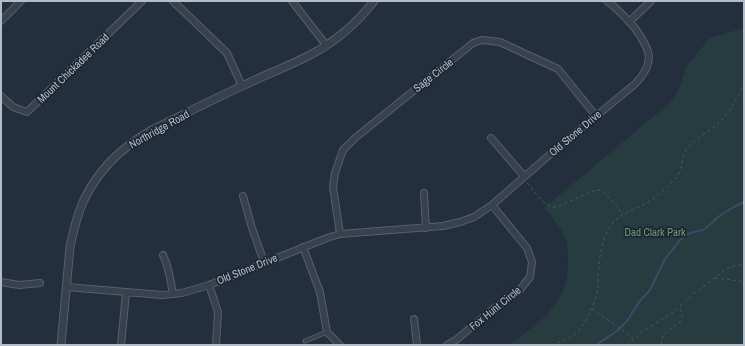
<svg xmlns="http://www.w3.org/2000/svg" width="745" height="346" viewBox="0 0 745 346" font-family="'Archivo Narrow',sans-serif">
	<rect width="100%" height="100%" fill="#242f3e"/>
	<path fill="#263c3f" d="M 744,27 L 744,345 L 509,345 C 539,322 569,305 568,263 C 568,255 568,245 565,238 C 561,227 552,218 544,208 L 671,102 L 680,87 L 686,67 L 710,38 L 741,29 Z"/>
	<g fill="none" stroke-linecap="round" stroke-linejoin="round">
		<path stroke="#394c67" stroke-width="2" d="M 596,345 L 617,331 L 627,321 L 639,302 L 650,290 L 665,259 L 680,240 L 690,233 L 703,230 L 713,222 L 718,217 L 732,208 L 744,202"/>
		<g stroke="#565f6c" stroke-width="5">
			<path id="service" d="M 305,341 L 327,332"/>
		</g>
		<g stroke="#565f6c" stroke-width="8">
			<path id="minor" d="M 173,1 L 227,53 L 242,86
				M 292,1 L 326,45
				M 1,21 L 21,1
				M 629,22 L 651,1
				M 1,96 L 13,107 L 27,112 L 142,1
				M 491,138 L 524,176
				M 424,193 L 426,228
				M 243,196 L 252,228 L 264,262
				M 340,234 L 333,187 L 335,173 L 343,150 L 355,138 L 473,43 L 482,40 L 500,42 L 558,69 L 596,116
				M 303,247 L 320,292 L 327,332 L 340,345
				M 163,255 C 170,270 170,279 173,294
				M 1,282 L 19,285 L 40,283
				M 209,285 L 218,312 L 216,345
				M 67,287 L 162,295 L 182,293 L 209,285 L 327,238 L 340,234 L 443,226 L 460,222 L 474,217 L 492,205 L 555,150 L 635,84 C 656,62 651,50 634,27 C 626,18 617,8 607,1
				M 414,319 L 417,345
				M 121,345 L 126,293
				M 447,345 L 456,340 L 493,309 L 519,291 L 530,277 L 532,262 L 527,248 L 492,205"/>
		</g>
		<g stroke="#565f6c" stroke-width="9">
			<path id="tertiary" d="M 61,345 L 70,247 C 73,232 77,216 83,202 C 97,171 122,147 152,130 C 182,115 212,100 242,86 C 265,75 289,66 312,54 C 336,41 357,23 374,1"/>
		</g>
		<path stroke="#44595c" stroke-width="1" stroke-dasharray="3 3" stroke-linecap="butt" d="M 527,183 C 536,192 543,208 557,207 L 593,191 L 601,190 L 605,193 L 622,213
			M 715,278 L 726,279 L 744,282
			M 592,309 L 617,326 L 633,338
			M 552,345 C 559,342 568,340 574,335 C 584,327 594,306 597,293 C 599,288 597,283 598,278 C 599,260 601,238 613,223 C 620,214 631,211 641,206 C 652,201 663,191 672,182 C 685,171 679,162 686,150 C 693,140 705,134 714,127 C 728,116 736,100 744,85
			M 627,345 L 643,331 L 675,311 L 693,294 L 722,272 L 730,267 L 738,265 L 744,265
			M 661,345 L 663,336 L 666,333 L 682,320 L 682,315 L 680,307"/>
		<use href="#service" stroke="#38414e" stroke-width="3"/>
		<use href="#minor" stroke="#38414e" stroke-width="6"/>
		<use href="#tertiary" stroke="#38414e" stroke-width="7"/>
	</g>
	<g text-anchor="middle" stroke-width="3.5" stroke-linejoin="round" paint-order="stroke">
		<g font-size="11" fill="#b4bcc9" stroke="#1d2633">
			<text transform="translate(73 68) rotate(-44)" y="4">Mount Chickadee Road</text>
			<text transform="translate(433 75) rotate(-38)" y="4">Sage Circle</text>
			<text transform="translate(159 129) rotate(-29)" y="4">Northridge Road</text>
			<text transform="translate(575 133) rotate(-40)" y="4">Old Stone Drive</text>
			<text transform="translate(247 269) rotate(-22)" y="4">Old Stone Drive</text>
			<text transform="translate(495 308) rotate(-39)" y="4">Fox Hunt Circle</text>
		</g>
		<g font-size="11" fill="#6b9a76" stroke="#1d2633">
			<text x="655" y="236">Dad Clark Park</text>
		</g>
	</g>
	<rect width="745" height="346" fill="none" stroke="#b4bcc9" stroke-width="4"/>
</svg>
